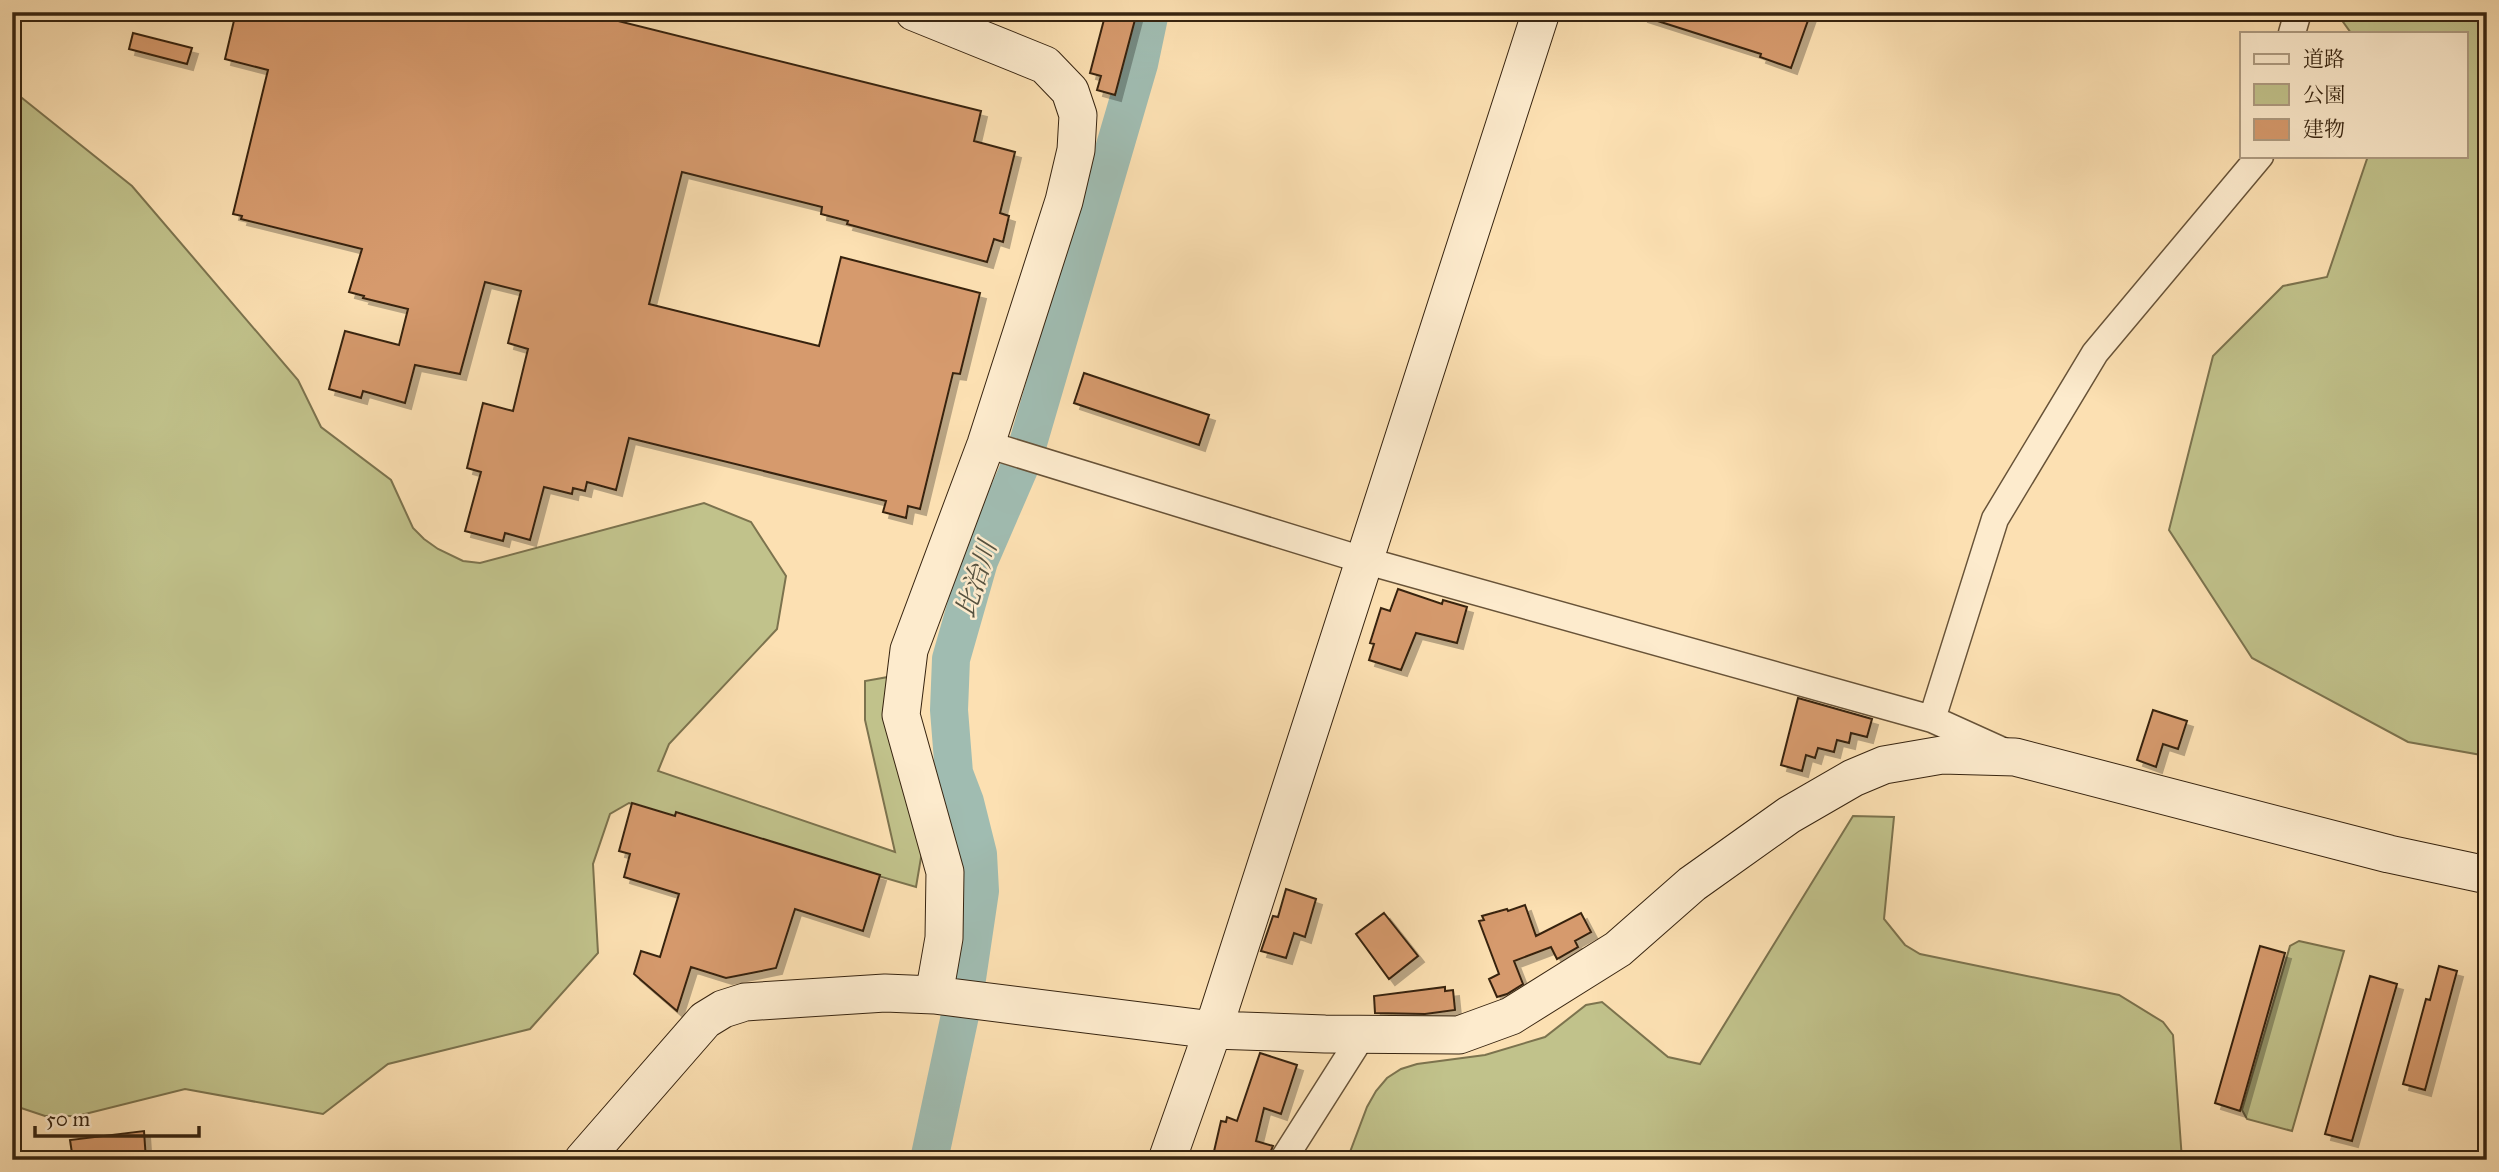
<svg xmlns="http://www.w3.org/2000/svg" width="2499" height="1172" viewBox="0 0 2499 1172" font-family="'IM FELL Great Primer','Noto Serif JP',serif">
	<defs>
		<filter id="shadow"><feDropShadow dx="6" dy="6" stdDeviation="0" flood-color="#0004"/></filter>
	</defs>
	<rect width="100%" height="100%" fill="#fce0b2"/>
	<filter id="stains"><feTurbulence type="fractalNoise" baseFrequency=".00286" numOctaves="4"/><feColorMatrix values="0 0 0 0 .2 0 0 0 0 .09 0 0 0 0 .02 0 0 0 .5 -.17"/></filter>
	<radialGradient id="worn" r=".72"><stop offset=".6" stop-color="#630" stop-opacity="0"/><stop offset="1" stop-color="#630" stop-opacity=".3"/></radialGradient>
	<path fill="#c1c28b" stroke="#7c734e" stroke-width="2" d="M 2336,12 L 2487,12 L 2487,756 L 2408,742 L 2252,658 L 2169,530 L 2213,356 L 2283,286 L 2327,277 L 2368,156 L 2466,156 L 2466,33 L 2351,33 Z
		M 12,90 L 132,186 L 298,380 L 321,427 L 391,480 L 413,528 L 424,539 L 438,549 L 463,561 L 480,563 L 704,503 L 751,522 L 786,576 L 777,629 L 669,744 L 658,771 L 895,852 L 865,720 L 865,681 L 888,677 L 924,840 L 916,887 L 629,803 L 610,814 L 593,864 L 598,953 L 530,1029 L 388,1064 L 323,1114 L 185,1089 L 77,1116 L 45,1116 L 12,1105 Z
		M 1853,816 L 1894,817 L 1884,919 L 1905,945 L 1920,954 L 2119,995 L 2163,1022 L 2173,1035 L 2182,1160 L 1347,1160 L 1367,1107 L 1376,1091 L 1387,1078 L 1401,1069 L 1417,1064 L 1485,1055 L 1545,1037 L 1586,1005 L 1602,1002 L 1668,1057 L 1700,1064 Z
		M 2299,941 L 2344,951 L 2292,1131 L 2247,1119 L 2242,1110 L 2290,946 Z"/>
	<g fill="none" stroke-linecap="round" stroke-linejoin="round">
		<path stroke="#a0bcb1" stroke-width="38" d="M 929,1160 L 965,992 L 980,891 L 978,854 L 965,802 L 954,773 L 949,710 L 951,659 L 979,561 L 1024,457 L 1139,64 L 1150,12"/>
	</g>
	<path fill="#d69a6d" stroke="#372410" stroke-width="2" filter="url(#shadow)" d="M 236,12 L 582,12 L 981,111 L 974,141 L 1015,152 L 1000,213 L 1009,216 L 1003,242 L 994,239 L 987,262 L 847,224 L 848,221 L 821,214 L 822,207 L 682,172 L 649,304 L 819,346 L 841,257 L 980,293 L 960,374 L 953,373 L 920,509 L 908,506 L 906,518 L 883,512 L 886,501 L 629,438 L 616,490 L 587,482 L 585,491 L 573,488 L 572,494 L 544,487 L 530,540 L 505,533 L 503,541 L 465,531 L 481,472 L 467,468 L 483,403 L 513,411 L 528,349 L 508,343 L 521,291 L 485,282 L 460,374 L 415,365 L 405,403 L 363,391 L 361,398 L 329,389 L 345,331 L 399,345 L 408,309 L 363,298 L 364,296 L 349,292 L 362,249 L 241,219 L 242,216 L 233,214 L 268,70 L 225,59 Z
		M 1106,12 L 1137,12 L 1115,95 L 1097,90 L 1101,76 L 1090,73 Z
		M 1643,12 L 1811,12 L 1791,68 L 1760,57 L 1761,54 L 1642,16 Z
		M 133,33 L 192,48 L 187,64 L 129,49 Z
		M 1084,373 L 1209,415 L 1199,445 L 1074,403 Z
		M 1398,589 L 1442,604 L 1443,600 L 1467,607 L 1457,643 L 1416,633 L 1401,670 L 1369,660 L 1374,644 L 1370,643 L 1381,608 L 1390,611 Z
		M 1798,698 L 1872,719 L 1867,737 L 1851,733 L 1849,743 L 1837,740 L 1834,752 L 1818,748 L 1815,758 L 1806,755 L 1802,771 L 1781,765 Z
		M 2153,710 L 2187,721 L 2178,749 L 2163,744 L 2156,767 L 2137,760 Z
		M 632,803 L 675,816 L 676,812 L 880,875 L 863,931 L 795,909 L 776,968 L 726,978 L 691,967 L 677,1011 L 634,974 L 641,951 L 660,957 L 679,894 L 624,877 L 630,854 L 619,851 Z
		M 1286,889 L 1316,899 L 1305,937 L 1294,933 L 1286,958 L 1261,951 L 1273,916 L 1278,917 Z
		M 1525,905 L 1536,936 L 1581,913 L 1591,932 L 1575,941 L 1578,947 L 1557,959 L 1551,947 L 1514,961 L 1523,984 L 1507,994 L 1497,997 L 1489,979 L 1499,974 L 1479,921 L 1484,920 L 1482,916 L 1507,909 L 1508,911 Z
		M 1384,913 L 1418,956 L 1389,979 L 1356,934 Z
		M 2260,946 L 2285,953 L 2240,1111 L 2215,1103 Z
		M 2439,966 L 2457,971 L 2425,1090 L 2403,1084 L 2426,999 L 2430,1000 Z
		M 2370,976 L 2397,984 L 2352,1141 L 2325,1134 Z
		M 1445,987 L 1445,991 L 1453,990 L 1455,1010 L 1425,1014 L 1375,1013 L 1374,996 Z
		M 1260,1053 L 1297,1065 L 1281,1114 L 1264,1108 L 1256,1141 L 1273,1146 L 1267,1160 L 1244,1155 L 1243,1160 L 1212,1160 L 1221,1121 L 1226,1122 L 1227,1117 L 1237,1121 Z
		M 144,1131 L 146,1160 L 73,1160 L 70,1140 Z"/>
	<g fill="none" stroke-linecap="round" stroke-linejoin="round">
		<g stroke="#685338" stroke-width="29">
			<path id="street" d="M 2292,33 L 2298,12
				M 986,444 L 1363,560 L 1932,719 L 2005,752
				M 1932,719 L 1995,519 L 2095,353 L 2260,156
				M 1283,1160 L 1363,1034"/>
		</g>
		<g stroke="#372410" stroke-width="39">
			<path id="secondary" d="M 914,12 L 1045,65 L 1070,91 L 1078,115 L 1076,150 L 1064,201 L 986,444 L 909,650 L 901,715 L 945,872 L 944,938 L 934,995
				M 583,1160 L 705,1020 L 723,1009 L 745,1002 L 885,993 L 934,995 L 1213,1030 L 1325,1034 L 1459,1035 L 1511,1016 L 1618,949 L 1692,884 L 1789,815 L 1853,778 L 1884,765 L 1942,755 L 2015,757 L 2389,854 L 2487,875
				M 1167,1160 L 1213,1030 L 1541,12"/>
		</g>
		<use href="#street" stroke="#fdebcd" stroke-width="26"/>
		<use href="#secondary" stroke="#fdebcd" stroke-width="37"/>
	</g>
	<g text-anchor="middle" stroke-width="5" stroke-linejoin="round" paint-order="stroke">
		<g font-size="26" font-style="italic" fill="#565240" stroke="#fdebcd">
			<text transform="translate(976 579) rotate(-72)" y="9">比治川</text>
		</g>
	</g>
	<rect width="2499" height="1172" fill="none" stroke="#fce0b2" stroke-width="42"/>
	<rect x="14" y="14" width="2471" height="1144" fill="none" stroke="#372410" stroke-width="3.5"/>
	<rect x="21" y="21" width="2457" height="1130" fill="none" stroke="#372410" stroke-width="2"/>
	<rect x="2240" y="32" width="228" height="126" fill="#fdebcd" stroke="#ae9b81" stroke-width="2"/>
	<rect x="2254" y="54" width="35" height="10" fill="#fdebcd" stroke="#ae9b81" stroke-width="2"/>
	<text x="2303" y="66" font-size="21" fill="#372410">道路</text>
	<rect x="2254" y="84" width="35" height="21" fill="#c1c28b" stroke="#ae9b81" stroke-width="2"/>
	<text x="2303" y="102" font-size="21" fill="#372410">公園</text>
	<rect x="2254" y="119" width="35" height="21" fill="#d69a6d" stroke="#ae9b81" stroke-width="2"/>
	<text x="2303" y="136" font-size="21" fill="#372410">建物</text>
	<path d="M35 1126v10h164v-10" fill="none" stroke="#372410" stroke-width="3.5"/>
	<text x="46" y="1126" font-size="21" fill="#372410" stroke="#fdebcd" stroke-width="5" paint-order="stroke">50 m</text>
	<rect width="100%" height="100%" filter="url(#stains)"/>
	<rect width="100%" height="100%" fill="url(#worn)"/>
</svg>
